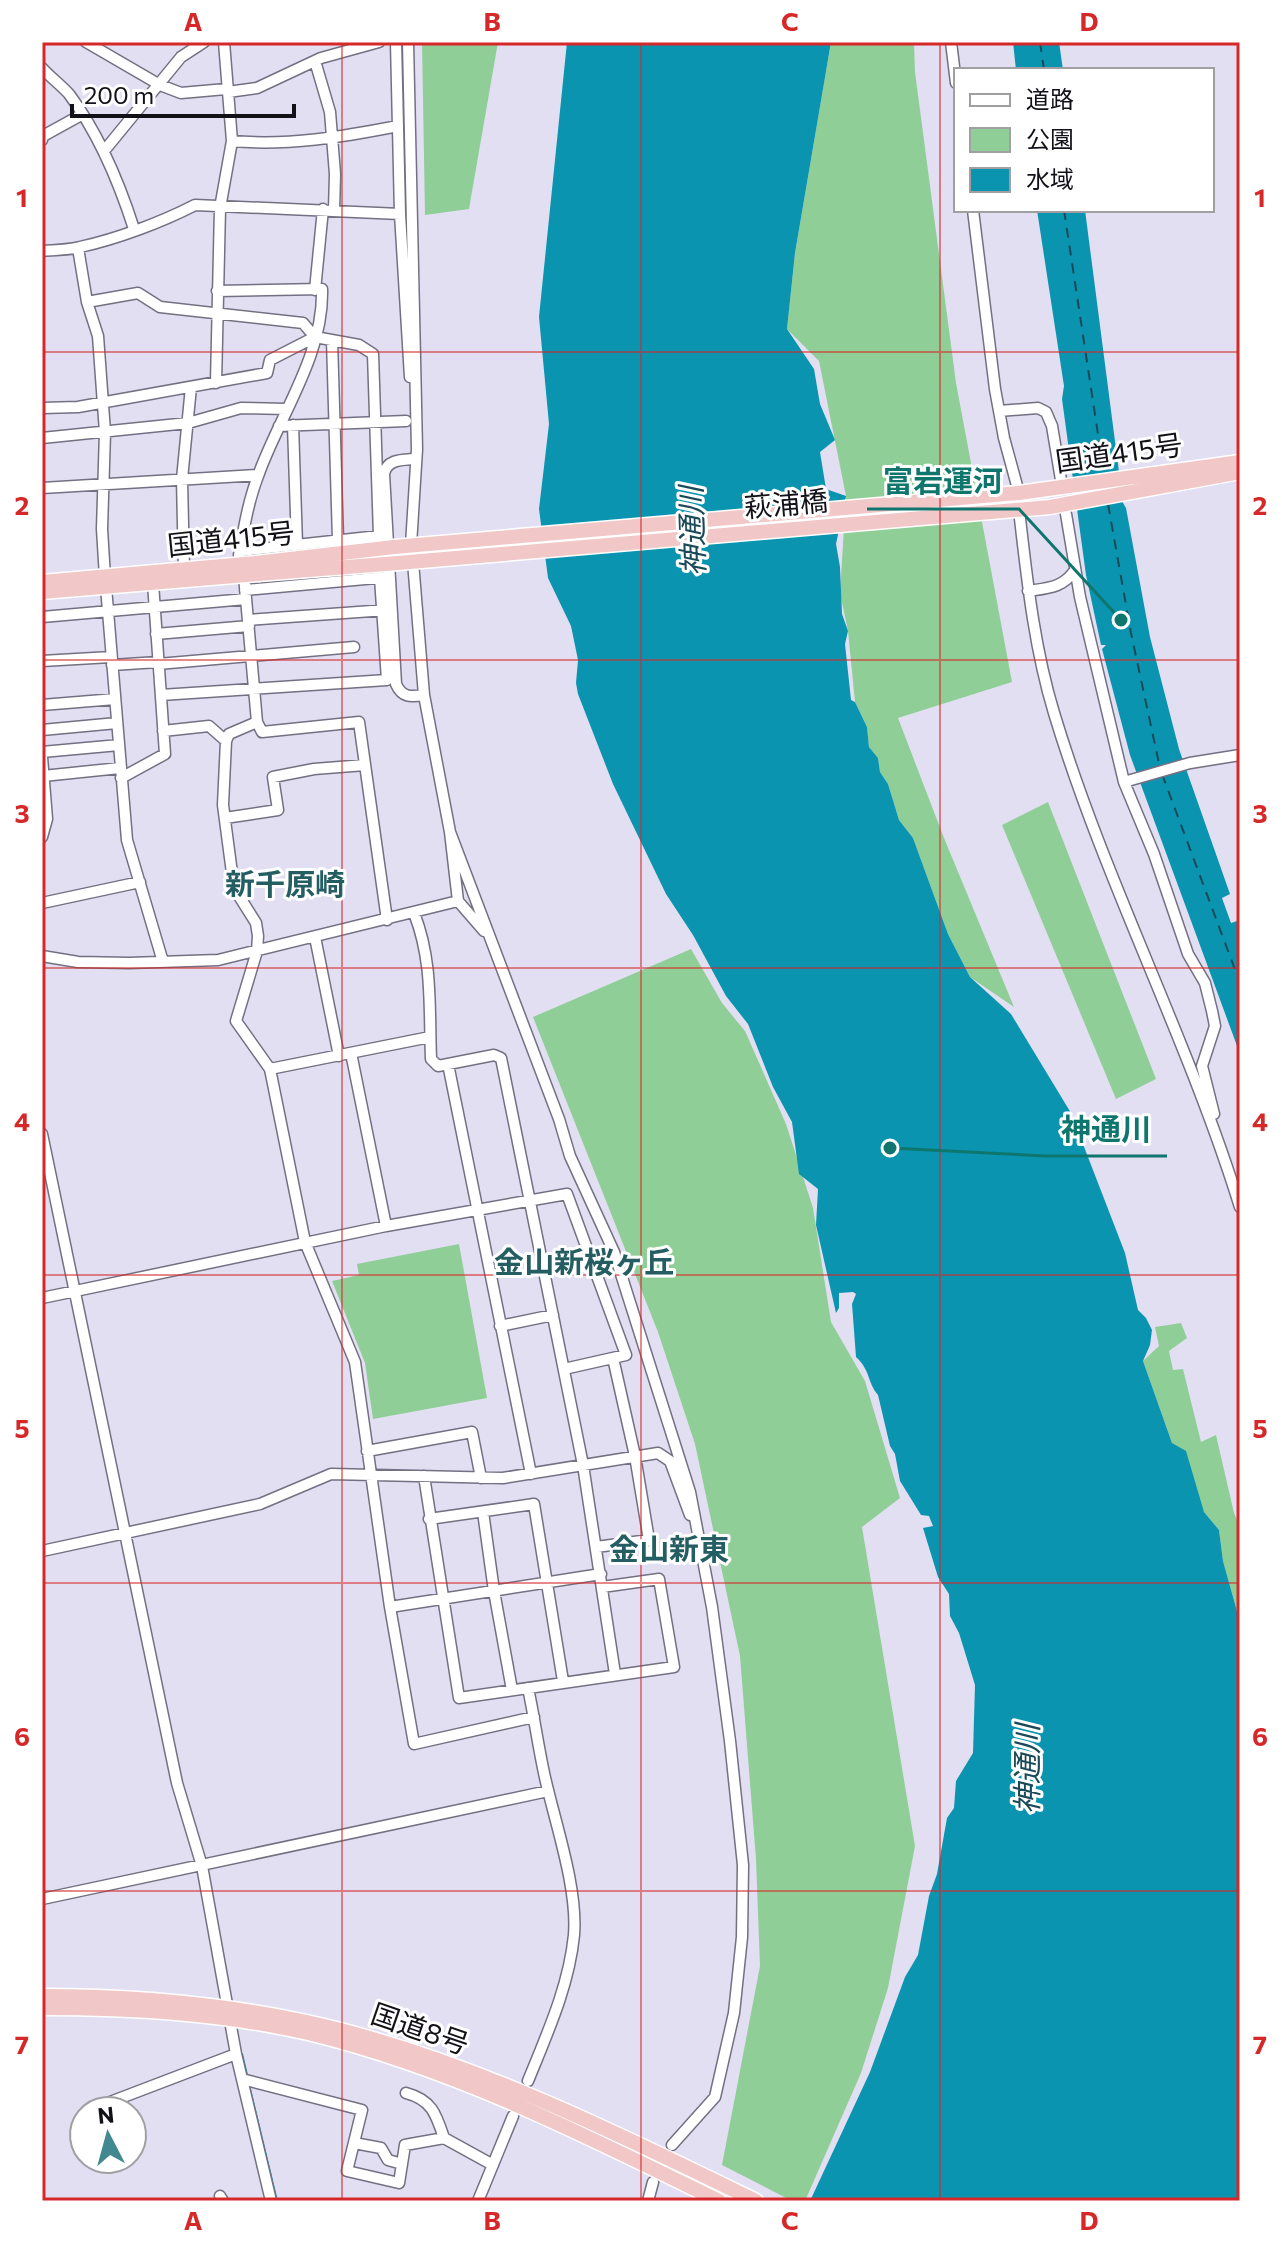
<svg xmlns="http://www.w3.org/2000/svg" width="1282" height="2243" viewBox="0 0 1282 2243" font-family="Commissioner,'Noto Sans JP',sans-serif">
	<rect width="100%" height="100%" fill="#e2dff3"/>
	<path fill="#90ce98" d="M 422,42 L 498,42 L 469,209 L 425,215 Z
		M 831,42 L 914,42 L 915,72 L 956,383 L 1012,682 L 898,718 L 944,838 L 1014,1007 L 970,977 L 948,934 L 913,838 L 899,820 L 888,784 L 880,772 L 878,758 L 869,747 L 867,727 L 855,702 L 848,631 L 840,593 L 846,496 L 819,361 L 787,329 L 795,253 Z
		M 1048,802 L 1156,1079 L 1116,1099 L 1002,825 Z
		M 691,949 L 722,1003 L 745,1031 L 786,1124 L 813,1208 L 831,1322 L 865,1381 L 900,1498 L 862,1527 L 915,1846 L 888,1988 L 861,2073 L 805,2201 L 792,2201 L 722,2165 L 760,1966 L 756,1859 L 740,1656 L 695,1444 L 658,1332 L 533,1017 Z
		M 459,1244 L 487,1398 L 373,1419 L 365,1363 L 332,1281 L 359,1275 L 357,1264 Z
		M 1181,1323 L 1187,1338 L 1169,1351 L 1173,1370 L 1183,1369 L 1201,1442 L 1216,1435 L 1234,1513 L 1240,1527 L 1240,1622 L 1223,1561 L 1219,1530 L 1204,1512 L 1172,1443 L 1143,1361 L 1159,1346 L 1155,1327 Z"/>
	<path fill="#0a94b0" d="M 567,42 L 831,42 L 795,253 L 787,329 L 814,369 L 820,404 L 835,440 L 820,452 L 826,489 L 846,496 L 836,544 L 840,567 L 842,614 L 848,631 L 845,644 L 851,700 L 855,702 L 867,727 L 869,747 L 878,758 L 880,772 L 888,784 L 899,820 L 913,838 L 948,934 L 970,977 L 1011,1014 L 1071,1113 L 1125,1253 L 1138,1310 L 1146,1318 L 1152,1330 L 1150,1345 L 1143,1361 L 1172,1443 L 1186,1451 L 1204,1512 L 1219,1530 L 1223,1561 L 1240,1622 L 1240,2201 L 810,2201 L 870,2072 L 905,1977 L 918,1955 L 929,1896 L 937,1874 L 947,1818 L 954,1808 L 956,1781 L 973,1753 L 975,1685 L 959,1633 L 950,1616 L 949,1594 L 938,1577 L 923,1528 L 933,1526 L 929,1516 L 921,1515 L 900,1481 L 895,1454 L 890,1446 L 878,1395 C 867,1382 871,1371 856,1357 L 852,1304 L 856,1294 L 853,1292 L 839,1293 L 839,1308 L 836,1313 L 816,1225 L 818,1189 L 799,1174 L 792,1122 L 773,1087 L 748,1024 L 726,996 L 693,935 L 666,894 L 613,784 L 578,694 L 576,683 L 578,660 L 571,626 L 548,578 L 539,509 L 549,424 L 539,317 Z
		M 1013,42 L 1059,42 L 1063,70 L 1016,70 Z
		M 1037,210 L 1085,210 L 1123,503 L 1126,508 L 1150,637 L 1179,749 L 1230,894 L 1222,898 L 1231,923 L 1240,920 L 1240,1054 L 1130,755 L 1102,649 L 1106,645 L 1101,645 L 1086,575 L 1062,399 L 1064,386 Z"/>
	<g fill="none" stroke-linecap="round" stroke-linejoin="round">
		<path stroke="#0a94b0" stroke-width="2" d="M 242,2054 L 247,2075
			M 249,2085 L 277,2201"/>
		<path stroke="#1a4a57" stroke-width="2" stroke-dasharray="10 8" stroke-linecap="butt" d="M 1040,42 L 1044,70
			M 1064,210 L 1104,474
			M 1108,504 L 1131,633 L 1160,768
			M 1162,774 L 1240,983"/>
		<g stroke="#737082" stroke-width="13">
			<path id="minor" d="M 86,42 L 160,85 L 181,93 L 226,89
				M 396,42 L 400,214 L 410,377
				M 408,42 L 417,449 L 411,545
				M 951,42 L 956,83
				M 315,61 L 330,112 L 335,174 L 334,210
				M 42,68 C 50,77 61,85 69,94 C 99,134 119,182 134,229
				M 228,92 L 257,88 L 321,58 L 379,42
				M 42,140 L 43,136 L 81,115
				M 232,141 C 288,146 342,137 398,126
				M 104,151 L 181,57 L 204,42
				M 973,210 L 995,389 L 1004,438 L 1019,493
				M 78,248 L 87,302 L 98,336 L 105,432 L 102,529 L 105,577
				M 42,251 C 55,250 68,250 80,247 C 117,239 162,222 195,205 L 400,214
				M 315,290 L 323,209
				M 217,291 L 322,289 C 324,356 279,416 258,476 C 248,502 244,528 239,555
				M 87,302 L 138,293 L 160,307 L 303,323 L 315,337 L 359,345 L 373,354 L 379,536 L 240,551
				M 332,340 L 338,540
				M 216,383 L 220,208 L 232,141 L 224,42
				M 42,408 L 78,407 L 267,373 L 270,360 L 315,337
				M 999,411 L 1038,408 L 1046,412 L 1052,426 L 1061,480
				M 293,425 L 297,545
				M 279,426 L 406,421
				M 42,438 L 188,423 L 241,408 L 287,409
				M 415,459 C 402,460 387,459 384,474 L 396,684 C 402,698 411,697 424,695
				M 42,488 L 258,475
				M 1019,510 C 1027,579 1034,647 1054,713 C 1105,882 1188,1039 1240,1207
				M 1066,514 L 1080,597 L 1124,782 L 1154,854 L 1188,954 L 1205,983 L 1212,1011 L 1215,1026 L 1202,1066 L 1214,1114
				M 413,562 L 424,695 L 450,832 L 458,901 L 484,931
				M 184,570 L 182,479 L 191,387
				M 244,576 L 257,722 L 229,734 L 226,741 L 223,805 L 234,888 L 256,923 L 258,936 L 257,951 L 236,1021 L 270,1069 L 305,1242 L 355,1362 L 390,1607 L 414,1744 L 534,1717
				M 106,587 L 127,840 L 163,962
				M 245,590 L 387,577
				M 1028,591 C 1048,588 1063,588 1075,570
				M 42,617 L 246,599
				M 248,620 L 386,610
				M 156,634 L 249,626
				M 42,661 L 111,657
				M 158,664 L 354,647
				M 112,665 L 158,662
				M 161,695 L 387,680 L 380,578
				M 42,705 L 115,699
				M 257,722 L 262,732 L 359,722 L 387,920
				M 42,730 L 117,723
				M 163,731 L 209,726 L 226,741
				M 42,752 L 119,745
				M 42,757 L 47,819 L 42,837
				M 43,776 L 120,768
				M 121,778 L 165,754 L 153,583
				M 1124,782 L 1190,763 L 1240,755
				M 225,818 L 278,810 L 273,777 L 314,769 L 365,765
				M 450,832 L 559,1119 L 570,1156 L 614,1252 L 690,1492 L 712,1607 L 730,1741 L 743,1865 L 742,1937 L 734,2013 L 715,2097 L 672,2145
				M 42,903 L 140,882
				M 414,913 C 433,961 429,1008 431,1059 L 438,1066 L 494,1055 L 501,1058 L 583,1465 L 615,1674
				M 315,937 L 339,1056
				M 42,956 L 78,962 L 129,963 L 218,960 L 458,901
				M 351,1053 L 386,1226
				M 448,1064 L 531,1474
				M 270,1069 L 430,1037
				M 42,1134 L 177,1783 L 202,1866 L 236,2054 L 271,2201
				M 42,1298 L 386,1226 L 567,1194 L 626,1355 L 564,1369
				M 500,1326 L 553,1315
				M 367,1451 L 472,1432 L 481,1478
				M 424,1476 L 459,1698 L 674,1667 L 659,1579 L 602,1587
				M 483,1512 L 494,1591 L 512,1690
				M 429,1519 L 534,1504 L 563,1681
				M 596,1547 L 649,1540 L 635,1456 L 613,1358
				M 42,1551 L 260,1504 L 331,1474 L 503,1478 L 658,1453 L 670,1461 L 690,1515
				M 390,1607 L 601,1574
				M 528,1688 C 534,1716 538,1745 544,1773 C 554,1820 578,1887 574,1935 C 569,1986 547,2034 528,2081
				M 42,1899 L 548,1791
				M 242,2079 L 362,2110 L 347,2171 L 399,2183 L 405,2145 L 444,2138 L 493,2165
				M 406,2093 C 432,2100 436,2114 444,2138
				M 97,2107 L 236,2054
				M 354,2143 L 381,2148 L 388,2160 L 402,2164
				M 220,2196 L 223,2201
				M 478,2201 L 513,2116
				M 648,2201 L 653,2182"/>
		</g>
		<g stroke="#fff" stroke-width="17">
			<path id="highway" d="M 394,547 L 1019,493 L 1240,462
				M 398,563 L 1050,507 L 1240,472
				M 42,582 L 256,563
				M 42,592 L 258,574
				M 42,1996 C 144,1996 249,2006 348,2032 C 490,2070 625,2137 756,2201
				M 42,2008 C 131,2008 221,2013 308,2033 C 453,2068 587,2136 719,2201"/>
		</g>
		<use href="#minor" stroke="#fff" stroke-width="10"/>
		<use href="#highway" stroke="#f2c7c8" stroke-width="14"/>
		<g stroke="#fff" stroke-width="17" stroke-linecap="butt">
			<path id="highway-bridge" d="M 256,563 L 394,547
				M 258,574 L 398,563"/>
		</g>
		<use href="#highway-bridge" stroke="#f2c7c8" stroke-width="14"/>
	</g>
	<path fill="none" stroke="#d62828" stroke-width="2" stroke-opacity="0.55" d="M 342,42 L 342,2201M 641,42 L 641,2201M 940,42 L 940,2201M 42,352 L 1240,352M 42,660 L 1240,660M 42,968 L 1240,968M 42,1275 L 1240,1275M 42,1583 L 1240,1583M 42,1891 L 1240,1891"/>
	<g text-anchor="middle" stroke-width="6" stroke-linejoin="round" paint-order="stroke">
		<g font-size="28" fill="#121118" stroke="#fff">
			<text transform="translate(1119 453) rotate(-8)" y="10">国道415号</text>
			<text transform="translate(786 504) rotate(-5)" y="10">萩浦橋</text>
			<text transform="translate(231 539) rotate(-6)" y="10">国道415号</text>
			<text transform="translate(420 2029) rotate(19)" y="10">国道8号</text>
		</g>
		<g font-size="30" font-style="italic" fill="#1a4a57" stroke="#fff">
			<text transform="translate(693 531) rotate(-92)" y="10">神通川</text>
			<text transform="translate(1028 1769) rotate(-90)" y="10">神通川</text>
		</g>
		<g font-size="30" font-weight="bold" fill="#245e62" stroke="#fff">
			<text x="285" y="895">新千原崎</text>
			<text x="584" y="1273">金山新桜ヶ丘</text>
			<text x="669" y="1560">金山新東</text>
		</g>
	</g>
	<path fill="none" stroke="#0f766e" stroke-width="3" d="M1121 620L1019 509H867M890 1148L1045 1156H1167"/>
	<g fill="#0f766e" stroke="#fff" stroke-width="3">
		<circle cx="1121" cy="620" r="8"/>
		<circle cx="890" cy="1148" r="8"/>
	</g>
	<g font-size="30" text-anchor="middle" font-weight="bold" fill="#0f766e" stroke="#fff" stroke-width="6" stroke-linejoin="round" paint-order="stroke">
		<text x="943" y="492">富岩運河</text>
		<text x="1106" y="1140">神通川</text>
	</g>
	<rect width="1282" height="2243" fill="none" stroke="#ffffff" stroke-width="88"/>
	<rect x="954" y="68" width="260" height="144" fill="#ffffff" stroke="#a0a0a3" stroke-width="2"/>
	<rect x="970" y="94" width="40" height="12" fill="#ffffff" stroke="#a0a0a3" stroke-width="2"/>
	<text x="1026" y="108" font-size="24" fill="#121118">道路</text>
	<rect x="970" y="128" width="40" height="24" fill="#90ce98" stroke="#a0a0a3" stroke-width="2"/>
	<text x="1026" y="148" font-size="24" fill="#121118">公園</text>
	<rect x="970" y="168" width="40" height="24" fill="#0a94b0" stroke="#a0a0a3" stroke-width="2"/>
	<text x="1026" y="188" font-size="24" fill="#121118">水域</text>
	<g transform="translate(108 2135) rotate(354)"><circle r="38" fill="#ffffff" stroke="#a0a0a3" stroke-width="2"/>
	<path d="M0-6L14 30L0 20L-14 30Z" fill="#41898e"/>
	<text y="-12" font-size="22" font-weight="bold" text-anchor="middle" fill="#121118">N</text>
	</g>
	<path d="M72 104v12h222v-12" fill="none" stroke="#121118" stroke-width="4"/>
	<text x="84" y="104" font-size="24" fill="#121118" stroke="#ffffff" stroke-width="6" paint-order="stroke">200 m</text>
	<rect x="44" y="44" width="1194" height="2155" fill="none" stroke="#d62828" stroke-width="3"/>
	<g font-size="26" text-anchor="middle" font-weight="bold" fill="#d62828">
		<text x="193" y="31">A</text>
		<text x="492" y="31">B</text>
		<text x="790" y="31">C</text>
		<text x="1089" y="31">D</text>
		<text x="22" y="207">1</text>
		<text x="1260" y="207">1</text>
		<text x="22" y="515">2</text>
		<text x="1260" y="515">2</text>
		<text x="22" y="823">3</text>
		<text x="1260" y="823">3</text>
		<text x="22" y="1131">4</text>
		<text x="1260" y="1131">4</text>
		<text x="22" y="1438">5</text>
		<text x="1260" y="1438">5</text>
		<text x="22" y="1746">6</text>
		<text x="1260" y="1746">6</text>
		<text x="22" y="2054">7</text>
		<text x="1260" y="2054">7</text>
		<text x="193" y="2230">A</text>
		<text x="492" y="2230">B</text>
		<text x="790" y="2230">C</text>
		<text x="1089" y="2230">D</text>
	</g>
</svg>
